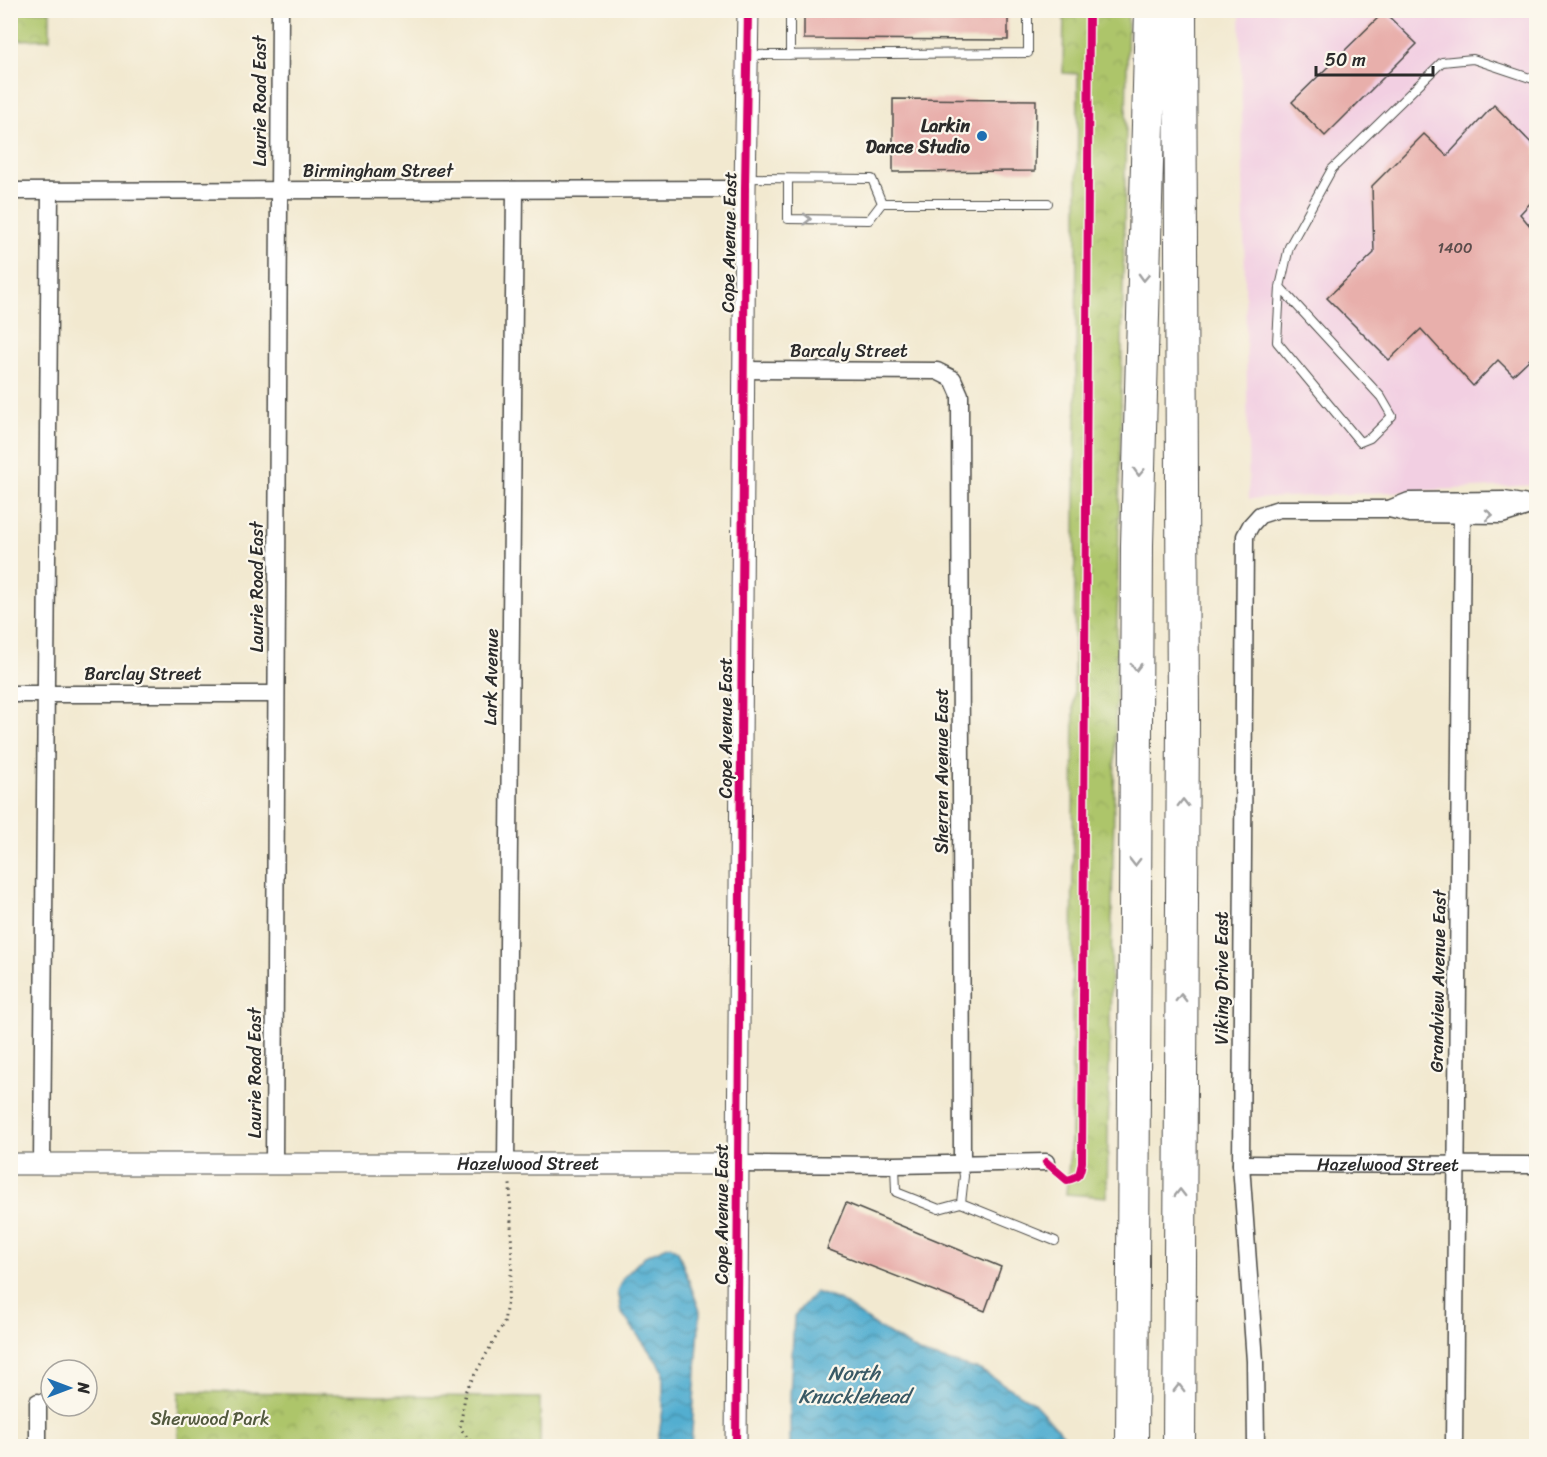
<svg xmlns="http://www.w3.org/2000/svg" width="1547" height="1457" viewBox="0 0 1547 1457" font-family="Sriracha,sans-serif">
	<defs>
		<pattern id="park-crowns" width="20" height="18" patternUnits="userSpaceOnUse" patternTransform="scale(1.5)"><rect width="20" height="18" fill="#adc56b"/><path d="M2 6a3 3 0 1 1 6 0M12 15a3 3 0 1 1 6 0" fill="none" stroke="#95a95d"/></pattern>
		<pattern id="water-waves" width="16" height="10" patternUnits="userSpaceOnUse" patternTransform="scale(1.5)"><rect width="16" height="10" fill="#52aed0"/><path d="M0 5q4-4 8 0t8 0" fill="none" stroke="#448ea9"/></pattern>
	</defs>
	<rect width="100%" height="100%" fill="#fbf7ec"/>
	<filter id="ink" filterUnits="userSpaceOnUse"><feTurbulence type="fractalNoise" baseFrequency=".0167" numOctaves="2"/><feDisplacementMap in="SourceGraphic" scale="12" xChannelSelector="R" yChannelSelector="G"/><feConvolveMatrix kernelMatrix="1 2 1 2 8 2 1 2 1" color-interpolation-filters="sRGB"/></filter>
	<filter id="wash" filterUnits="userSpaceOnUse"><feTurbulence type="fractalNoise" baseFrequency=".008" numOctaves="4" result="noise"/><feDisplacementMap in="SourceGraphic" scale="24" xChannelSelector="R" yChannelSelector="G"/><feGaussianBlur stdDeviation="1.35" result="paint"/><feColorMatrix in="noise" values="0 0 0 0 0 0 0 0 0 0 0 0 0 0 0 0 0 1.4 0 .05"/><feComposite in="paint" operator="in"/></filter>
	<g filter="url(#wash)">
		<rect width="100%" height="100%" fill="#f2e9d0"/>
		<path fill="#f2cfe2" d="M 1240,11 L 1536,11 L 1536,485 L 1249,499 Z"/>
		<path fill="url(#park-crowns)" stroke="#6c784b" stroke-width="1.5" d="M 10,11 L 50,11 L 50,39 L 11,40 Z
			M 1064,11 L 1128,11 L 1107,1197 L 1066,1194 L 1071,1141 L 1078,74 L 1063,73 Z
			M 179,1391 L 540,1398 L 540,1446 L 178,1446 Z"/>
		<path fill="url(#water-waves)" stroke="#3e6c7e" stroke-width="1.5" d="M 670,1245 L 678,1251 L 700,1311 L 691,1446 L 657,1446 L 663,1409 L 663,1370 L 621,1312 L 617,1291 L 623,1278 L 645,1256 Z
			M 815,1292 L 839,1300 L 876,1326 L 922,1354 L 980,1370 L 1033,1402 L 1070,1442 L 1070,1446 L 790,1446 L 790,1397 L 794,1316 Z"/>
		<g id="blocks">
			<path fill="#e8afab" d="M 804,10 L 1008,10 L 1008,40 L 804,39 Z
				M 1384,12 L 1417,44 L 1325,136 L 1292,102 Z
				M 893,99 L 1036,100 L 1035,171 L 893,172 Z
				M 1494,105 L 1536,148 L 1536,181 L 1532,187 L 1536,192 L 1536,197 L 1520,214 L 1536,233 L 1536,353 L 1513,375 L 1498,360 L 1473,386 L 1421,329 L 1389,360 L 1327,298 L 1374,253 L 1372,186 L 1424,134 L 1447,156 Z
				M 846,1203 L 1001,1267 L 985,1311 L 827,1249 Z"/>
		</g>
	</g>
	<g filter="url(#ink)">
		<use href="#blocks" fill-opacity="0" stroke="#494844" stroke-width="1.5"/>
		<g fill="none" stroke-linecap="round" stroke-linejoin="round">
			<g stroke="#494844" stroke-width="10">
				<path id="service" d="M 790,10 L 790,55
					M 747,55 L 1028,53 L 1028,10
					M 745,178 L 872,179 L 882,203
					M 788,179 L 788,219 L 869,220 L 882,203
					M 882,203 L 1048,203
					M 1280,287 L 1381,397 L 1392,416 L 1370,438 L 1360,442 L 1277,342 L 1280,287 L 1289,247 L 1332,169 L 1442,62 L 1473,59 L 1536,80
					M 895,1165 L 896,1192 L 939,1209 L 961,1203 L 1055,1241
					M 961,1203 L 964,1176 L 962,1164"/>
			</g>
			<g stroke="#494844" stroke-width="19">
				<g id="minor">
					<path d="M 10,191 L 745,189"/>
					<path d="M 743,370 L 937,371 L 953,379 L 960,395 L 962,1164"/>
					<path d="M 1389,509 L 1409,501 L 1504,500 L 1528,504"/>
					<path d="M 10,694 L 276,694"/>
					<path d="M 42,1164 L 50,191"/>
					<path d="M 274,1164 L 280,10"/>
					<path d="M 738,1164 L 895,1165 L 1046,1162"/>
					<path id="s1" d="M 1241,1164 L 1536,1165"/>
					<path d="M 506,1165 L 515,190"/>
					<path d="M 38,1402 L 38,1446"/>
					<path d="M 1256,1446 L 1255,1361 L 1241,1164 L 1245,536 L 1251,525 L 1260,515 L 1279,509 L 1389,509 L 1410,514 L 1502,515 L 1536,504"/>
					<path d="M 1454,1446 L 1462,515"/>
				</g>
			</g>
			<g stroke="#494844" stroke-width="23">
				<g id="tertiary">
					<path id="s2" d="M 10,1164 L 738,1164"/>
					<path d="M 736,1446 L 745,189 L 748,10"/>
				</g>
			</g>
			<g stroke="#494844" stroke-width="34">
				<path id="motorway" d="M 1132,1446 L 1137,545 L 1151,10
					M 1179,1446 L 1183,720 L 1180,10"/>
			</g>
			<path stroke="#494844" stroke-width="3" stroke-dasharray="1.5 4.5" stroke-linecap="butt" d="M 474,1446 L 460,1428 L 466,1390 L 504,1323 L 512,1267 L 510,1182"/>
			<use href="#service" stroke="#fff" stroke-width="8"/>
			<use href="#minor" stroke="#fff" stroke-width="16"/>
			<use href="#tertiary" stroke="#fff" stroke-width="21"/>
			<use href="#motorway" stroke="#fff" stroke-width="32"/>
			<g stroke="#fbf7ec" stroke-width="11">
				<path id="cycleway" d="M 1046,1162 L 1067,1180 C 1080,1177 1080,1174 1082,1162 L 1089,10
					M 736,1446 L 745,189 L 748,10"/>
			</g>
			<use href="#cycleway" stroke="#d6006c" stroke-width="8"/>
		</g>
		<defs><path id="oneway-chevron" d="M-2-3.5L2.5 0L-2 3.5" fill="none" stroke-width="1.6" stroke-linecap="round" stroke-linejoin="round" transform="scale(1.5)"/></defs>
		<g stroke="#a0a0a0">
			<use href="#oneway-chevron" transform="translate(807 219) rotate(1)"/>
			<use href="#oneway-chevron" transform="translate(1144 277) rotate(92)"/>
			<use href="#oneway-chevron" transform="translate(1139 472) rotate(92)"/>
			<use href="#oneway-chevron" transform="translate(1489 515) rotate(-1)"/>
			<use href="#oneway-chevron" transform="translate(1136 667) rotate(90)"/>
			<use href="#oneway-chevron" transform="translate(1183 803) rotate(-90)"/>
			<use href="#oneway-chevron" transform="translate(1135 862) rotate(90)"/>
			<use href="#oneway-chevron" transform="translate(1181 998) rotate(-90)"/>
			<use href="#oneway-chevron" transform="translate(1180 1193) rotate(-90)"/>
			<use href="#oneway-chevron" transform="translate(1179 1388) rotate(-90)"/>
		</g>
	</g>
	<circle fill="#1f6fb2" stroke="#fbf7ec" stroke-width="2" cx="982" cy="136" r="6"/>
	<g text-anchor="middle" stroke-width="4.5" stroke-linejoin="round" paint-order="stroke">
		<g font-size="15" fill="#5a4c4b">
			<text x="1455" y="253">1400</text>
		</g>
		<g font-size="18" fill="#2b2b2b" stroke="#fbf7ec">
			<text transform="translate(260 101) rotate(-90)" y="6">Laurie Road East</text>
			<text x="378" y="177">Birmingham Street</text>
			<text transform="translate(729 242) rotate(-89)" y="6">Cope Avenue East</text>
			<text x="849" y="357">Barcaly Street</text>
			<text transform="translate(257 587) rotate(-90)" y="6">Laurie Road East</text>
			<text x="143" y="680">Barclay Street</text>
			<text transform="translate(491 677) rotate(-89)" y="6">Lark Avenue</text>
			<text transform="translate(726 728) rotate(-90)" y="6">Cope Avenue East</text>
			<text transform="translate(942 771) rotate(-90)" y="6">Sherren Avenue East</text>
			<text transform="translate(1222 978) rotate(-90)" y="6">Viking Drive East</text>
			<text transform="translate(1438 981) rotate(-89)" y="6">Grandview Avenue East</text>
			<text transform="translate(255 1073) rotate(-90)" y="6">Laurie Road East</text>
			<text dy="6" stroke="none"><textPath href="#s2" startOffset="518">Hazelwood Street</textPath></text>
			<text dy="6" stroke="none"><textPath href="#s1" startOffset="147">Hazelwood Street</textPath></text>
			<text transform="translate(722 1214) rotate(-90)" y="6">Cope Avenue East</text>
		</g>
		<g font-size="18" font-weight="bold" fill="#2b2b2b" stroke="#fbf7ec" text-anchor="end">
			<text x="970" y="132">Larkin<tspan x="970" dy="21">Dance Studio</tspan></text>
		</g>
		<g font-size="18" fill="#52593e" stroke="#fbf7ec">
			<text x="210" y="1425">Sherwood Park</text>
		</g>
		<g font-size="20" font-style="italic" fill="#395965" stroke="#fbf7ec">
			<text x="854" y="1380">North<tspan x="854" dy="23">Knucklehead</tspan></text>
		</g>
	</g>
	<rect width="1547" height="1457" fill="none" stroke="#fbf7ec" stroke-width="36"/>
	<g transform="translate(69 1388) rotate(90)"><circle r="28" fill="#fbf7ec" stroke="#a8a59f" stroke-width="1.5"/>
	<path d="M0-4.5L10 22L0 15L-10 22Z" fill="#1f6fb2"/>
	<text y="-9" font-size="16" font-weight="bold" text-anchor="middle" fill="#2b2b2b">N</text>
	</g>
	<path d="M1316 66v9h117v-9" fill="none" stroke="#2b2b2b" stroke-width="3"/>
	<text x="1325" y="66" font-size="18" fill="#2b2b2b" stroke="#fbf7ec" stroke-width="4.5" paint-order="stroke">50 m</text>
</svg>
